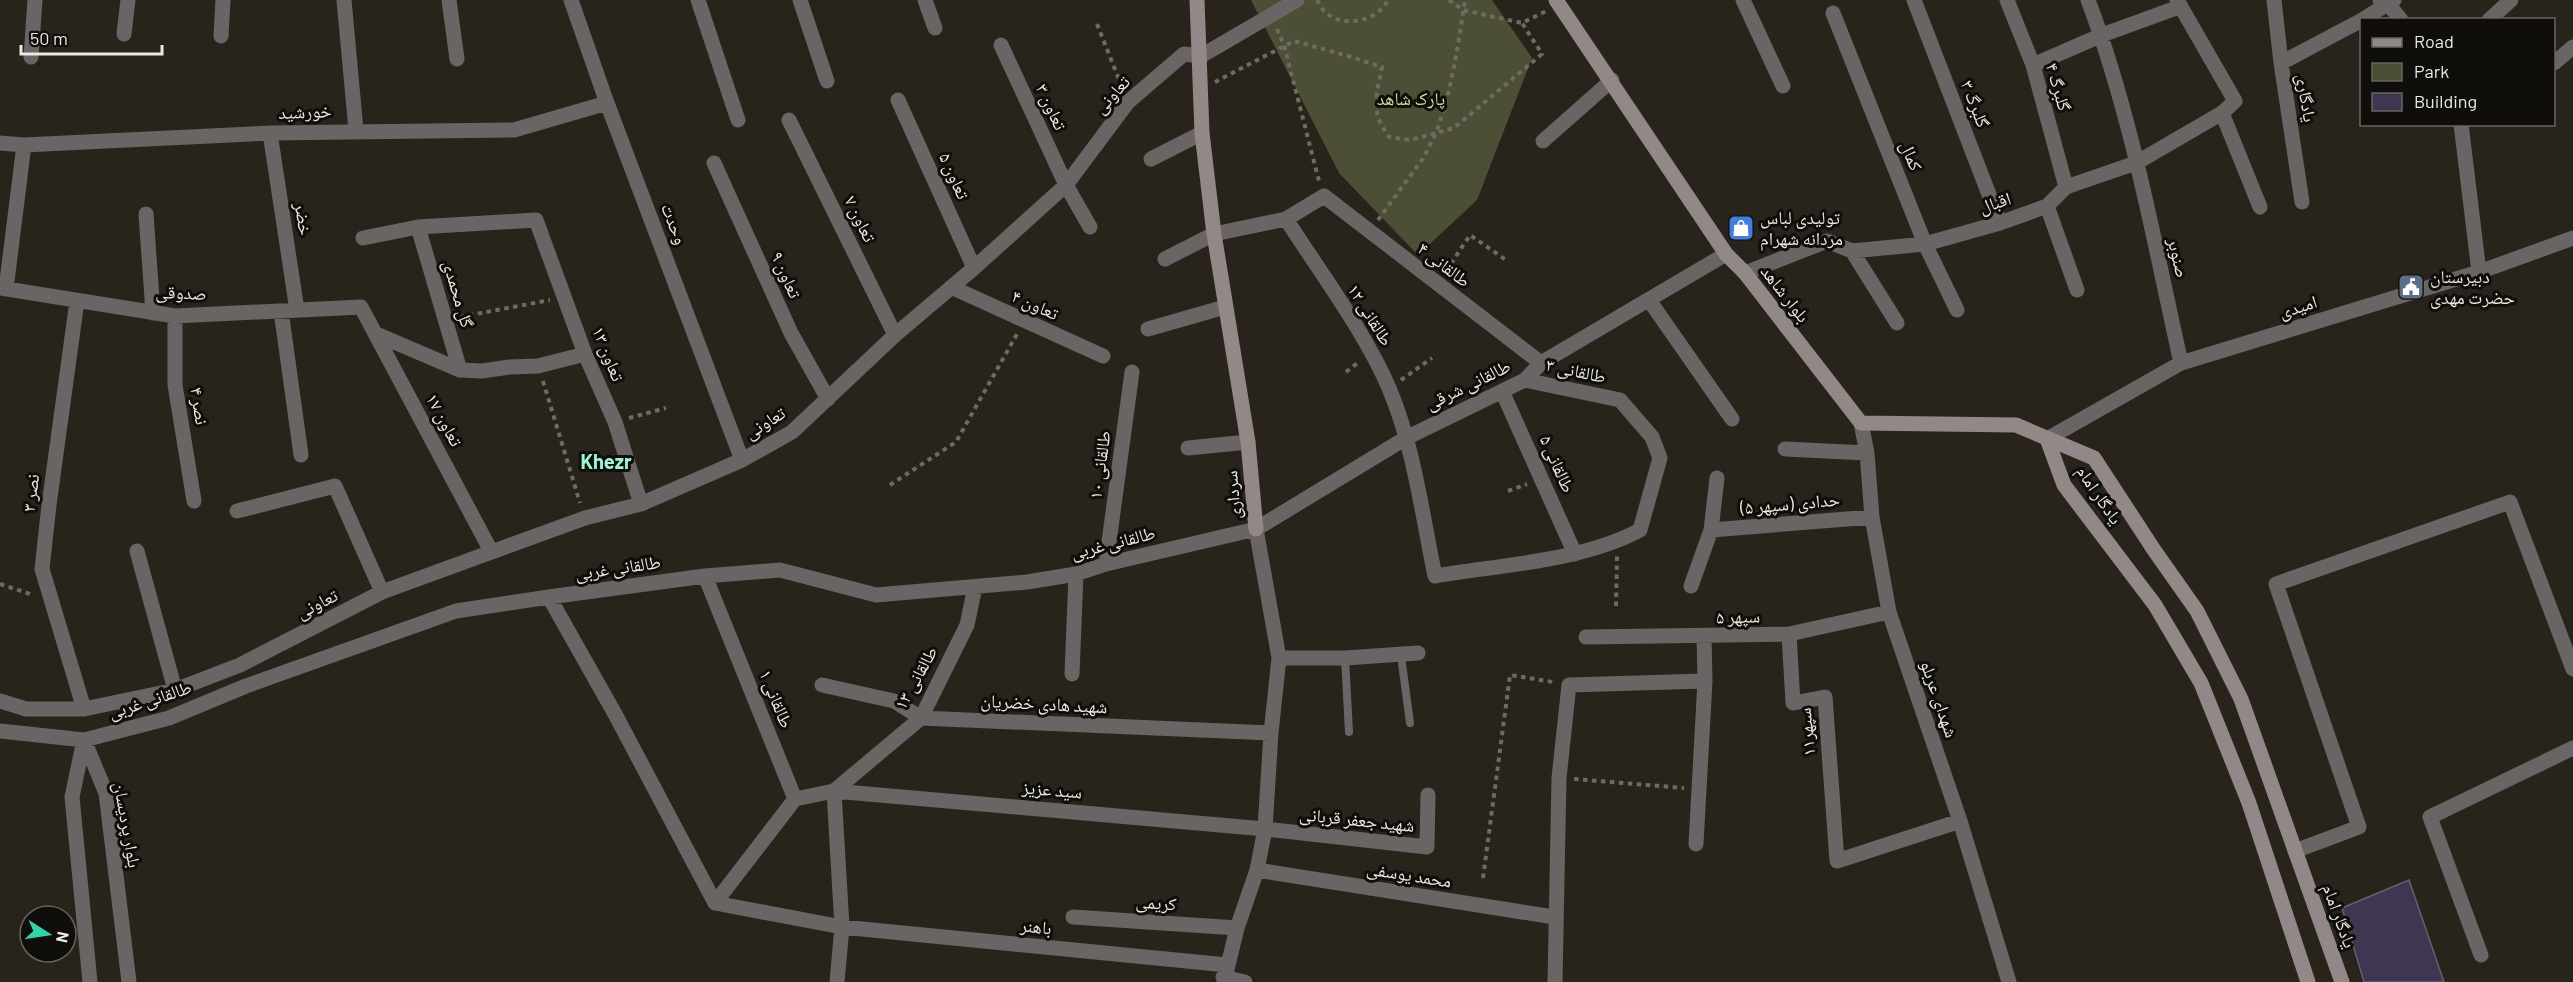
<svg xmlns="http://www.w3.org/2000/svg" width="2573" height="982" viewBox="0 0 2573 982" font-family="Barlow,'Noto Naskh Arabic',sans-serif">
	<rect width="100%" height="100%" fill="#28241b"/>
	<path fill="#4c4f35" d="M 1251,0 L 1492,0 L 1532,58 L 1477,200 L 1418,255 L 1339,173 Z"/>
	<path fill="#3f3751" stroke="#64606b" stroke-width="1.5" d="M 2409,880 L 2444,982 L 2364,982 L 2342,908 Z"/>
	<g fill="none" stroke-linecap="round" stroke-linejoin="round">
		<path stroke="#6e6b63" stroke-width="4" stroke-dasharray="4.5 4.5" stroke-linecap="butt" d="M 1317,0 C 1319,4 1322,9 1325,12 C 1343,29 1378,21 1388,0
			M 1449,0 L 1463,10 L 1522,23 L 1546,11
			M 1097,24 L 1122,87
			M 1277,29 L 1284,45 L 1319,181
			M 1215,82 L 1294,41 L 1348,56 L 1382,67 C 1376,97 1370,111 1389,137 L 1410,140 L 1436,133 C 1452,90 1458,45 1465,0
			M 1378,220 L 1424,157 L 1436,133 L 1454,128 L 1542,54 L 1522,23
			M 1446,271 L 1470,235 L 1506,260
			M 460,317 L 550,300
			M 1346,372 L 1360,361
			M 1401,380 L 1432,358
			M 543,381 L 580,503
			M 629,418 L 666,408
			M 890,485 L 956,442 L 1017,334
			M 1508,491 L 1527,484
			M 0,584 L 33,595
			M 1616,606 L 1617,556
			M 1574,779 L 1684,788
			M 1483,878 L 1510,675 L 1553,682"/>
		<path stroke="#6a6464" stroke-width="8" d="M 1401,656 L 1410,723
			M 1345,658 L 1349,732"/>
		<path stroke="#6a6464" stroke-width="15" d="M 344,0 L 356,130
			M 449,0 L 457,59
			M 571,0 L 607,103 L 742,460
			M 698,0 L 738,120
			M 800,0 L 827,81
			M 925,0 L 935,28
			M 1743,0 L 1783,86
			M 1914,0 L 2000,223
			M 2007,0 L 2033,65 L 2066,187
			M 2088,0 C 2132,116 2154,242 2181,363
			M 2274,0 L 2281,63 L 2302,202
			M 2380,0 L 2389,5 L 2401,20
			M 1833,13 L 1925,244 L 1957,310
			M 2362,20 L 2394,0
			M 2489,20 L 2511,0
			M 124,34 L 128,0
			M 221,36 L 223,0
			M 1001,45 L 1066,185 L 1090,227
			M 31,57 L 35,0
			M 2281,63 L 2362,20
			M 2554,63 L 2573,47
			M 2033,65 L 2102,35 L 2179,7
			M 898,100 L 974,268
			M 2222,113 L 2260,207
			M 789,120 L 895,335
			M 2461,124 L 2479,272
			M 270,133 L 297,310
			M 1543,141 L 1612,80
			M 0,143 L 24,145 L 270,133 L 514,130 L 607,103
			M 1151,159 L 1202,133
			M 714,163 L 791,333 L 828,399
			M 2047,206 L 2077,290
			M 146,214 L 153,313
			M 1286,219 C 1320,272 1365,332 1389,388 C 1414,447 1422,514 1435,576 C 1500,565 1583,561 1640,530 L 1660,458 L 1652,437 L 1620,400 L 1525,380
			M 418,227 L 460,370
			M 363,238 L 418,227 L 536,220 L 585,354 L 615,422 L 641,504
			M 1852,251 L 1897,323
			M 1165,259 L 1214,234 L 1286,219 L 1324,196 L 1541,363
			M 1745,273 L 1827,241 L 1852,251 L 1925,244 L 2000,223 L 2047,206 L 2066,187 L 2136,163 L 2222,113 L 2235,101 L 2177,0
			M 951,287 L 1103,356
			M 0,288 L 175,316 L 361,307 L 491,551
			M 6,289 L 24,145
			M 1649,300 L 1732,419
			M 77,301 L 49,505 L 42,569 L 84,709
			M 281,311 L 301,455
			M 175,316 L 175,385 L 194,501
			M 1148,329 L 1225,307
			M 376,334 L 460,370 L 482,371 L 510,367 L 538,366 L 585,354
			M 1502,391 L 1575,554
			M 1861,423 L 1867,453 L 1872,517 L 1889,612 L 1960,821 L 2009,982
			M 2047,439 L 2181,363 L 2479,272 L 2573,238
			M 1188,448 L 1248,442
			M 1785,449 L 1867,453
			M 237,511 L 335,486 L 382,592
			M 1711,530 L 1872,517
			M 137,551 L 175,690
			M 1106,564 L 1132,372
			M 705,576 L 795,799 L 834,791 L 1265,829 L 1427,847 L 1428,795
			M 1691,586 L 1711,530 L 1717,478
			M 549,597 L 615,714 L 715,903 L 842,927 L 1227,965
			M 1789,634 L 1793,703 L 1825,697 L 1837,861 L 1960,821
			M 1586,637 L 1789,634 L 1889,612
			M 1279,658 L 1345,658 L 1418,653
			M 1072,674 L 1076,574
			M 822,685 L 894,701 L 921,718 L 1271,733
			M 0,701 L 26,709 L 84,709 L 175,690 L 240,665 L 382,592 L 585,518 L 641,504 L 742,460 L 792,432 L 895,335 L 974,268 L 1066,185 L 1128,102 L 1184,54 L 1201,56 L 1297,0
			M 0,731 L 84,740 L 169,718 L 246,686 L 456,611 L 549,597 L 705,576 L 780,570 L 876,595 L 1027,582 L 1076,574 L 1106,564 L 1256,529 L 1406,438 L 1525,380 L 1541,363 L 1726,254
			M 84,740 L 106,793 L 129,982
			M 84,740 L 72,797 L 90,982
			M 834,791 L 921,718 L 967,625 L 975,587
			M 834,791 L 842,927 L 837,982
			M 1696,844 L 1705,681 L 1704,637
			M 2295,851 L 2359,827 L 2276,584 L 2510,502 L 2573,669
			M 1257,870 L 1554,917
			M 715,903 L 795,799
			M 1073,917 L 1237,928
			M 2481,955 L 2430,817 L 2573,748
			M 1223,977 L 1245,982
			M 1224,982 L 1237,928 L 1257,870 L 1265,829 L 1271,733 L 1279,658 L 1256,529
			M 1555,982 L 1559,778 L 1569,685 L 1705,681"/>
		<path stroke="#928888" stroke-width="15" d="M 1197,0 L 1202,133 L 1214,234 L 1248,442 L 1256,529
			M 1556,0 L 1726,254 L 1745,273 L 1861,423 L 2016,425 L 2094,458 L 2154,550 L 2197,611 L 2241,699 L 2342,982
			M 2047,439 L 2064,485 L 2155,605 L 2201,683 L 2249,803 L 2308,982"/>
	</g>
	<defs>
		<g id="shop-square" transform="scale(1.35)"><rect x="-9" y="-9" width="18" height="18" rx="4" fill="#3f7fe0" stroke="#0f0e0a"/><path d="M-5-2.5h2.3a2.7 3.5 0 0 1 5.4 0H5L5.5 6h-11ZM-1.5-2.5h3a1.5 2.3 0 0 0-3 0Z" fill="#fff"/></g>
		<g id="civic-square" transform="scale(1.35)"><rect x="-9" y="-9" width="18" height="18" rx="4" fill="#5c6f8a" stroke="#0f0e0a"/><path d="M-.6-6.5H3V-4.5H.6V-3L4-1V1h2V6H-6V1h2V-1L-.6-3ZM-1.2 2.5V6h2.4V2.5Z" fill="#fff"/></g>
	</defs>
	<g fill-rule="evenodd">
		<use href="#shop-square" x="1741" y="228"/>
		<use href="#civic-square" x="2411" y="287"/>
	</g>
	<g text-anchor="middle" stroke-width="6" stroke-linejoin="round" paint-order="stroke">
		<g font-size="18" fill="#eae8e1" stroke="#0f0e0a">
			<text transform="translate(2058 87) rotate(74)" y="6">گلبرگ ۴</text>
			<text transform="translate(1112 95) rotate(-48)" y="6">تعاونی</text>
			<text transform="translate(2306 98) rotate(81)" y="6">یادگاری</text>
			<text transform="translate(1975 104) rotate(69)" y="6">گلبرگ ۳</text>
			<text transform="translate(1051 107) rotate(65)" y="6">تعاون ۳</text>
			<text transform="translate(305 112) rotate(-2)" y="6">خورشید</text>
			<text transform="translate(1911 156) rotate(68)" y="6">کمال</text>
			<text transform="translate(954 176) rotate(66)" y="6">تعاون ۵</text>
			<text transform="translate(1995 203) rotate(-18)" y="6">اقبال</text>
			<text transform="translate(303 219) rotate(81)" y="6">خضر</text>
			<text transform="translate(860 219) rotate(64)" y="6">تعاون ۷</text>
			<text transform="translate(674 224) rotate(69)" y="6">وحدت</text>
			<text transform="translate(2178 258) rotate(77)" y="6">صنوبر</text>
			<text transform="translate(1444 265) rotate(38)" y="6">طالقانی ۴</text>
			<text transform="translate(786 275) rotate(66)" y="6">تعاون ۹</text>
			<text transform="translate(181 293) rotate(2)" y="6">صدوقی</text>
			<text transform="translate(458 294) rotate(74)" y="6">گل محمدی</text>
			<text transform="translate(1785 294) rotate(52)" y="6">بلوار شاهد</text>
			<text transform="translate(1035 305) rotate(24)" y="6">تعاون ۴</text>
			<text transform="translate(2298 307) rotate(-17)" y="6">امیدی</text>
			<text transform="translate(1370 315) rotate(58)" y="6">طالقانی ۱۲</text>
			<text transform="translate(608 354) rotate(68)" y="6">تعاون ۱۳</text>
			<text transform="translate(1576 371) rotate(12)" y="6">طالقانی ۳</text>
			<text transform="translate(1468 385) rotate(-26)" y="6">طالقانی شرقی</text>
			<text transform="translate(199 406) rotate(81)" y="6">نصر ۴</text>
			<text transform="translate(444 420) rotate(62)" y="6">تعاون ۱۷</text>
			<text transform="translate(765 423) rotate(-32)" y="6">تعاونی</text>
			<text transform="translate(1557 464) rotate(66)" y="6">طالقانی ۵</text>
			<text transform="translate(1100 465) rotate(-82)" y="6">طالقانی ۱۰</text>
			<text transform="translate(31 493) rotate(-83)" y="6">نصر ۳</text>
			<text transform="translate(1233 495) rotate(-95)" y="6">سرداری</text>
			<text transform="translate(2099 495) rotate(56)" y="6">یادگار امام</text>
			<text transform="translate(1790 504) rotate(-5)" y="6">حدادی (سپهر ۵)</text>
			<text transform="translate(1113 543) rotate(-14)" y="6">طالقانی غربی</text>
			<text transform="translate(618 568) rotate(-8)" y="6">طالقانی غربی</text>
			<text transform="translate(317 604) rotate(-27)" y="6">تعاونی</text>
			<text transform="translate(1738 617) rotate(-2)" y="6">سپهر ۵</text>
			<text transform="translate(916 678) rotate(-61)" y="6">طالقانی ۱۳</text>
			<text transform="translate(776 699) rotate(68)" y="6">طالقانی ۱</text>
			<text transform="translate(1939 699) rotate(71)" y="6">شهدای عربلو</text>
			<text transform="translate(150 700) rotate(-18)" y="6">طالقانی غربی</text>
			<text transform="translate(1044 704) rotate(3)" y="6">شهید هادی خضریان</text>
			<text transform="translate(1807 732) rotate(-96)" y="6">سپهر۱۱</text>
			<text transform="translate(1052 790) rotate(5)" y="6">سید عزیز</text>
			<text transform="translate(1357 820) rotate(6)" y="6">شهید جعفر قربانی</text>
			<text transform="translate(127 825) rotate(80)" y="6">بلوار پردیسان</text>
			<text transform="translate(1409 875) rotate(9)" y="6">محمد یوسفی</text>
			<text transform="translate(1156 903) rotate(4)" y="6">کریمی</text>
			<text transform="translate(2339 916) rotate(70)" y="6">یادگار امام</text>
			<text transform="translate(1036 927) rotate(6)" y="6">باهنر</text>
		</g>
		<g font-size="18" fill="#d7dea4" stroke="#0f0e0a">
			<text x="1411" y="105">پارک شاهد</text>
		</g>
		<g font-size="18" fill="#eae8e1" stroke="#0f0e0a" text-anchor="start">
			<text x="1760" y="224">تولیدی لباس<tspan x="1760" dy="21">مردانه شهرام</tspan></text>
			<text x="2430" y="283">دبیرستان<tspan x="2430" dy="21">حضرت مهدی</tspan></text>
		</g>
		<g font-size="20" font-weight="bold" fill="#9af7d6" stroke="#0f0e0a">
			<text x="606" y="469">Khezr</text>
		</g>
	</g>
	<rect x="2360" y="18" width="195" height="108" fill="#0f0e0a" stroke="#676560" stroke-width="1.5"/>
	<rect x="2372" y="38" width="30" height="9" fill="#928888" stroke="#676560" stroke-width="1.5"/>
	<text x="2414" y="48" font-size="18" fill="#eae8e1">Road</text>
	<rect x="2372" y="63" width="30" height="18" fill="#4c4f35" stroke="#676560" stroke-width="1.5"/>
	<text x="2414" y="78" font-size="18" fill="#eae8e1">Park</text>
	<rect x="2372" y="93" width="30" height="18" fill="#3f3751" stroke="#676560" stroke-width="1.5"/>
	<text x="2414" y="108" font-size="18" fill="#eae8e1">Building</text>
	<g transform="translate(48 934) rotate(102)"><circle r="28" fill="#0f0e0a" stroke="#676560" stroke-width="1.5"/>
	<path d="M0-4.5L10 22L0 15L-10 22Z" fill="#30d4a9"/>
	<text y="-9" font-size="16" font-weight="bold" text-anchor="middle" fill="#eae8e1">N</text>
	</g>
	<path d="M21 45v9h141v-9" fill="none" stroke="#eae8e1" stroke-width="3"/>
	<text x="30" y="45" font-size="18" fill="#eae8e1" stroke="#0f0e0a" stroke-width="4.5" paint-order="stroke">50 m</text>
</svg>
